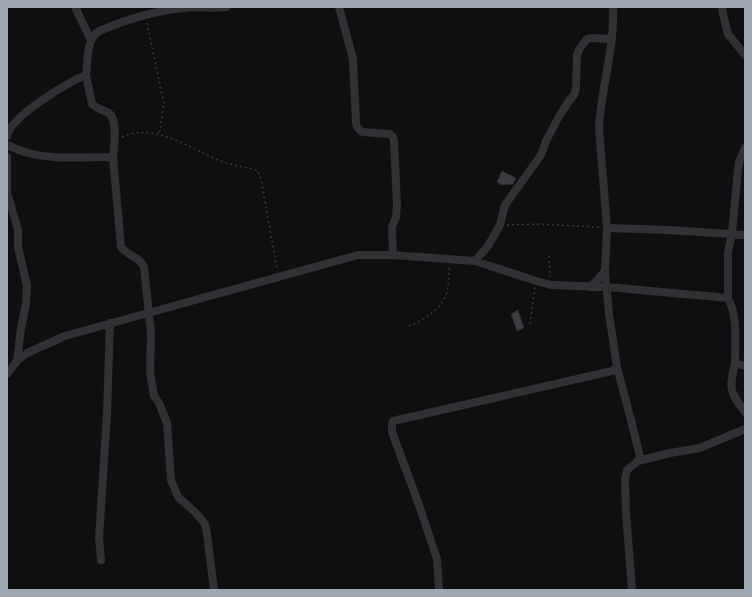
<svg xmlns="http://www.w3.org/2000/svg" width="752" height="597" viewBox="0 0 752 597" font-family="Manrope,sans-serif">
	<rect width="100%" height="100%" fill="#0f0f10"/>
	<path fill="#3b3d40" stroke="#29292c" d="M 502,171 L 516,178 L 513,184 L 501,185 L 497,182 Z
		M 518,310 L 524,328 L 517,331 L 511,314 Z"/>
	<g fill="none" stroke-linecap="round" stroke-linejoin="round">
		<path stroke="#36383c" stroke-width="1.5" stroke-dasharray="2 3" stroke-linecap="butt" d="M 147,23 L 164,104 L 159,135
			M 122,137 C 154,122 189,148 218,160 C 230,165 244,167 257,170 L 261,179 L 277,269
			M 507,225 L 538,224 L 599,227
			M 549,256 L 550,277
			M 530,324 L 535,287
			M 409,326 C 424,320 443,308 447,292 C 449,283 449,275 449,267"/>
		<path stroke="#303135" stroke-width="8" d="M 75,7 L 91,40
			M 339,7 L 353,59 L 356,123 L 357,127 L 362,132 L 390,134 L 393,137 L 394,141 L 397,205 L 396,217 L 392,227 L 393,255
			M 722,7 L 723,14 L 728,34 L 745,55
			M 86,75 L 92,104 C 97,109 103,110 109,113 C 118,120 114,147 113,157
			M 7,136 C 11,116 67,83 86,75 C 88,61 86,39 99,31 C 125,20 154,11 183,8 C 197,6 212,9 226,7
			M 7,145 C 14,148 21,151 28,153 C 55,160 85,157 113,157 L 121,247 C 128,256 140,257 144,267 L 151,333 L 150,372 L 154,396 L 159,403 L 167,423 L 171,480 L 178,497 L 195,512 L 205,524 L 207,534 L 214,590
			M 7,157 L 7,192 L 18,230 L 18,247 L 27,286 L 26,304 L 21,328 L 17,361
			M 607,228 L 669,230 L 745,235
			M 475,261 L 488,246 L 500,225 L 505,205 L 541,155 L 546,141 L 558,118 L 569,101 L 574,95 L 576,88 L 577,55 L 580,48 L 587,39 L 590,38 L 612,39
			M 591,287 L 605,271
			M 728,298 L 728,252 L 732,233 L 738,170 L 739,162 L 745,148
			M 735,363 C 729,389 729,391 745,412
			M 617,367 L 633,428 L 640,457 L 638,461 L 627,470 L 625,479 L 626,512 L 632,590
			M 7,374 L 17,361 L 27,353 L 65,336 L 358,255 L 393,255 L 475,261 L 536,281 L 551,285 L 607,287 L 728,298 C 738,317 735,342 735,363 L 745,366
			M 638,461 L 670,453 L 700,448 L 745,429
			M 101,560 L 99,538 L 107,414 L 110,323
			M 439,590 L 437,559 L 419,505 L 392,432 L 392,424 L 393,421 L 612,371 L 617,367 L 609,314 L 605,271 L 607,228 L 599,128 C 601,88 615,48 613,7"/>
	</g>
	<rect width="752" height="597" fill="none" stroke="#9fa7b2" stroke-width="16"/>
</svg>
